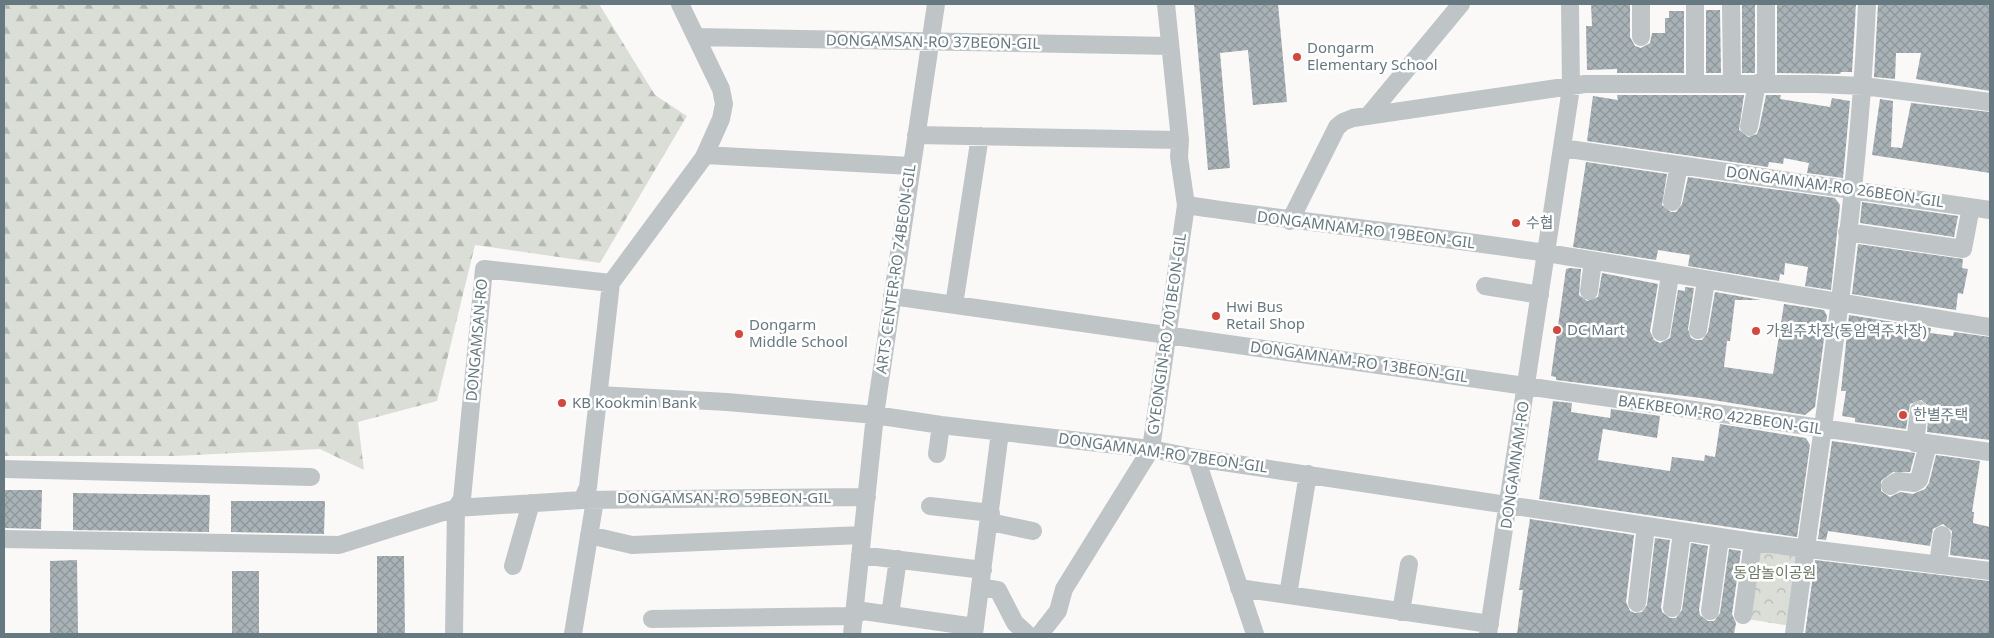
<svg xmlns="http://www.w3.org/2000/svg" width="1994" height="638" viewBox="0 0 1994 638" font-family="'Noto Sans','Noto Sans KR',sans-serif">
	<defs>
		<pattern id="forest-firs" width="22" height="20" patternUnits="userSpaceOnUse" patternTransform="scale(1.25)"><rect width="22" height="20" fill="#dbded7"/><path d="M5 1l3.5 6h-7zM16 11l3.5 6h-7z" fill="#b5b9b4"/></pattern>
		<pattern id="park-crowns" width="20" height="18" patternUnits="userSpaceOnUse" patternTransform="scale(1.25)"><rect width="20" height="18" fill="#dbded7"/><path d="M2 6a3 3 0 1 1 6 0M12 15a3 3 0 1 1 6 0" fill="none" stroke="#b5b9b4"/></pattern>
		<pattern id="building-cross-hatch" width="8" height="8" patternUnits="userSpaceOnUse" patternTransform="scale(1.25)"><rect width="8" height="8" fill="#a9b2b6"/><path d="M0 0l8 8M0 8l8-8" fill="none" stroke="#8d9699"/></pattern>
	</defs>
	<rect width="100%" height="100%" fill="#faf9f8"/>
	<path fill="url(#forest-firs)" d="M 4,4 L 599,4 L 655,95 L 687,116 L 600,263 L 475,245 L 437,401 L 358,422 L 364,470 L 320,449 L 175,456 L 4,456 Z"/>
	<path fill="url(#park-crowns)" d="M 1755,547 L 1800,553 L 1791,626 L 1747,619 Z"/>
	<path fill="url(#building-cross-hatch)" d="M 1194,4 L 1278,4 L 1287,102 L 1253,105 L 1248,50 L 1220,53 L 1230,168 L 1208,170 Z
		M 1591,4 L 1630,4 L 1630,37 L 1635,46 L 1641,48 L 1650,43 L 1652,33 L 1665,33 L 1665,18 L 1669,18 L 1669,11 L 1684,11 L 1684,73 L 1617,73 L 1617,69 L 1587,70 L 1586,26 L 1592,26 Z
		M 1742,4 L 1755,4 L 1755,73 L 1742,73 Z
		M 1777,4 L 1856,4 L 1852,72 L 1841,72 L 1840,74 L 1777,73 Z
		M 1878,4 L 1990,4 L 1990,91 L 1916,79 L 1921,53 L 1896,53 L 1895,79 L 1874,77 Z
		M 1706,10 L 1720,10 L 1721,73 L 1706,73 Z
		M 1617,95 L 1744,95 L 1739,130 L 1748,137 L 1757,134 L 1759,129 L 1766,95 L 1781,95 L 1780,99 L 1830,107 L 1832,98 L 1850,101 L 1843,178 L 1807,173 L 1809,163 L 1784,158 L 1783,164 L 1769,162 L 1768,167 L 1587,141 L 1593,96 L 1618,100 Z
		M 1880,99 L 1893,101 L 1891,147 L 1902,148 L 1911,103 L 1990,112 L 1990,173 L 1872,155 Z
		M 1586,162 L 1667,174 L 1662,205 L 1671,212 L 1676,212 L 1682,204 L 1688,177 L 1835,198 L 1840,205 L 1831,290 L 1805,286 L 1808,267 L 1785,263 L 1784,275 L 1780,274 L 1779,281 L 1688,266 L 1690,255 L 1658,250 L 1656,260 L 1573,247 Z
		M 1862,202 L 1958,216 L 1954,237 L 1860,223 Z
		M 1858,244 L 1963,259 L 1962,268 L 1968,269 L 1963,294 L 1958,293 L 1956,310 L 1852,294 Z
		M 1570,268 L 1581,269 L 1579,295 L 1587,301 L 1598,297 L 1602,273 L 1658,284 L 1650,331 L 1654,340 L 1660,343 L 1670,338 L 1678,290 L 1685,291 L 1685,287 L 1694,288 L 1688,329 L 1691,338 L 1696,340 L 1702,340 L 1708,332 L 1715,292 L 1761,300 L 1735,300 L 1730,341 L 1727,341 L 1724,367 L 1773,374 L 1784,304 L 1824,310 L 1827,316 L 1815,407 L 1805,415 L 1701,398 L 1556,380 L 1556,377 L 1551,376 L 1566,269 Z
		M 1849,315 L 1931,328 L 1930,333 L 1953,336 L 1954,332 L 1990,337 L 1990,440 L 1927,432 L 1929,406 L 1921,400 L 1910,404 L 1906,429 L 1855,422 L 1855,418 L 1842,416 L 1846,391 L 1841,391 Z
		M 1553,401 L 1572,403 L 1571,412 L 1610,418 L 1611,409 L 1660,416 L 1657,438 L 1603,429 L 1598,460 L 1670,471 L 1672,457 L 1704,461 L 1705,455 L 1715,457 L 1720,424 L 1806,438 L 1810,445 L 1797,537 L 1539,499 Z
		M 1832,441 L 1915,453 L 1910,472 L 1893,472 L 1881,481 L 1881,491 L 1890,497 L 1900,492 L 1913,494 L 1925,489 L 1929,483 L 1936,455 L 1980,461 L 1972,512 L 1974,512 L 1973,523 L 1990,527 L 1990,560 L 1950,555 L 1952,531 L 1943,524 L 1933,529 L 1930,546 L 1828,531 L 1826,540 L 1818,539 Z
		M 4,490 L 42,490 L 41,529 L 4,528 Z
		M 73,493 L 210,495 L 209,532 L 73,530 Z
		M 231,501 L 325,501 L 324,534 L 231,532 Z
		M 1530,519 L 1634,535 L 1626,602 L 1630,611 L 1635,613 L 1642,612 L 1647,605 L 1655,538 L 1670,540 L 1661,607 L 1662,612 L 1670,618 L 1676,618 L 1682,610 L 1691,543 L 1708,546 L 1699,610 L 1700,615 L 1708,621 L 1714,621 L 1720,613 L 1729,549 L 1741,551 L 1732,614 L 1736,623 L 1734,634 L 1517,634 L 1523,590 L 1519,590 Z
		M 377,556 L 404,556 L 405,634 L 377,634 Z
		M 77,560 L 78,634 L 50,634 L 50,561 Z
		M 1815,560 L 1990,581 L 1990,634 L 1805,634 Z
		M 232,571 L 259,571 L 259,634 L 232,634 Z"/>
	<g fill="none" stroke-linecap="round" stroke-linejoin="round">
		<path stroke="#bfc5c7" stroke-width="18" d="M 1641,4 L 1641,37
			M 1695,4 L 1695,83
			M 1731,4 L 1732,83
			M 1766,4 L 1766,83
			M 696,37 L 1170,46
			M 1368,116 L 1461,4
			M 1749,127 L 1757,83
			M 916,135 L 1180,140
			M 1562,148 L 1990,210
			M 705,155 L 911,166
			M 1672,202 L 1679,165
			M 1186,205 C 1306,223 1427,235 1546,253 C 1695,276 1842,304 1990,327
			M 1290,221 L 1337,127 L 1343,122 L 1353,118 L 1585,84 L 1816,84 L 1863,86 L 1990,102
			M 1847,232 L 1963,249 L 1971,207
			M 1485,286 L 1540,295
			M 1589,291 L 1593,261
			M 892,296 L 1990,452
			M 954,305 L 980,136
			M 1698,330 L 1706,281
			M 1661,332 L 1670,275
			M 599,395 L 727,402 L 875,415 L 941,425 L 1151,449 L 1196,458 L 1753,542 L 1990,571
			M 1915,443 L 1919,410
			M 937,454 L 941,425
			M 1196,458 L 1255,634
			M 4,469 L 311,477
			M 1890,486 L 1898,481 L 1914,483 L 1919,480 L 1928,444
			M 582,500 L 588,487 L 611,283 L 704,157 L 721,119 L 724,104 L 721,89 L 680,4
			M 930,506 L 991,513
			M 990,522 L 1033,531
			M 589,535 L 632,545 L 862,535
			M 4,539 L 339,545 L 456,508 L 582,500 L 867,497
			M 860,555 L 983,570
			M 1938,565 L 1942,535
			M 513,566 L 531,503
			M 981,587 L 998,590 L 1015,623 L 1027,634
			M 1239,588 L 1490,624
			M 1288,595 L 1308,474
			M 1637,603 L 1646,526
			M 1672,608 L 1682,532
			M 1710,611 L 1720,538
			M 1401,612 L 1409,564
			M 890,615 L 898,559
			M 1743,615 L 1753,542
			M 652,619 L 854,616 L 863,611 L 975,627
			M 454,634 L 456,508 L 462,499 L 484,269 L 611,283
			M 573,634 L 595,500
			M 852,634 L 875,415 L 936,4
			M 974,634 L 1000,432
			M 1040,634 L 1058,611 L 1064,589 L 1151,449 L 1186,205 L 1179,157 L 1180,140 L 1166,4
			M 1488,634 L 1571,88 L 1570,4
			M 1794,634 C 1822,425 1858,215 1867,4"/>
	</g>
	<g fill="#d7463a" stroke="#fff" stroke-width="2">
		<circle cx="1297" cy="57" r="5"/>
		<circle cx="1516" cy="223" r="5"/>
		<circle cx="1216" cy="316" r="5"/>
		<circle cx="1557" cy="330" r="5"/>
		<circle cx="1756" cy="331" r="5"/>
		<circle cx="739" cy="334" r="5"/>
		<circle cx="562" cy="403" r="5"/>
		<circle cx="1903" cy="415" r="5"/>
	</g>
	<g text-anchor="middle" stroke-width="5" stroke-linejoin="round" paint-order="stroke">
		<g font-size="15" fill="#667980" stroke="#fff">
			<text transform="translate(933 42) rotate(1)" y="5">DONGAMSAN-RO 37BEON-GIL</text>
			<text transform="translate(1835 187) rotate(8)" y="5">DONGAMNAM-RO 26BEON-GIL</text>
			<text transform="translate(1366 230) rotate(7)" y="5">DONGAMNAM-RO 19BEON-GIL</text>
			<text transform="translate(896 269) rotate(-82)" y="5">ARTS CENTER-RO 74BEON-GIL</text>
			<text transform="translate(1167 334) rotate(-82)" y="5">GYEONGIN-RO 701BEON-GIL</text>
			<text transform="translate(477 340) rotate(-85)" y="5">DONGAMSAN-RO</text>
			<text transform="translate(1359 362) rotate(8)" y="5">DONGAMNAM-RO 13BEON-GIL</text>
			<text transform="translate(1720 415) rotate(8)" y="5">BAEKBEOM-RO 422BEON-GIL</text>
			<text transform="translate(1163 453) rotate(8)" y="5">DONGAMNAM-RO 7BEON-GIL</text>
			<text transform="translate(1515 465) rotate(-82)" y="5">DONGAMNAM-RO</text>
			<text x="724" y="503">DONGAMSAN-RO 59BEON-GIL</text>
		</g>
		<g font-size="15" fill="#667980" stroke="#fff" text-anchor="start">
			<text x="1307" y="53">Dongarm<tspan x="1307" dy="17">Elementary School</tspan></text>
			<text x="1526" y="228">수협</text>
			<text x="1226" y="312">Hwi Bus<tspan x="1226" dy="17">Retail Shop</tspan></text>
			<text x="749" y="330">Dongarm<tspan x="749" dy="17">Middle School</tspan></text>
			<text x="1567" y="335">DC Mart</text>
			<text x="1766" y="336">가원주차장(동암역주차장)</text>
			<text x="572" y="408">KB Kookmin Bank</text>
			<text x="1913" y="420">한별주택</text>
		</g>
		<g font-size="15" fill="#6c7965" stroke="#fff">
			<text x="1775" y="578">동암놀이공원</text>
		</g>
	</g>
	<rect width="1994" height="638" fill="none" stroke="#667980" stroke-width="10"/>
</svg>
